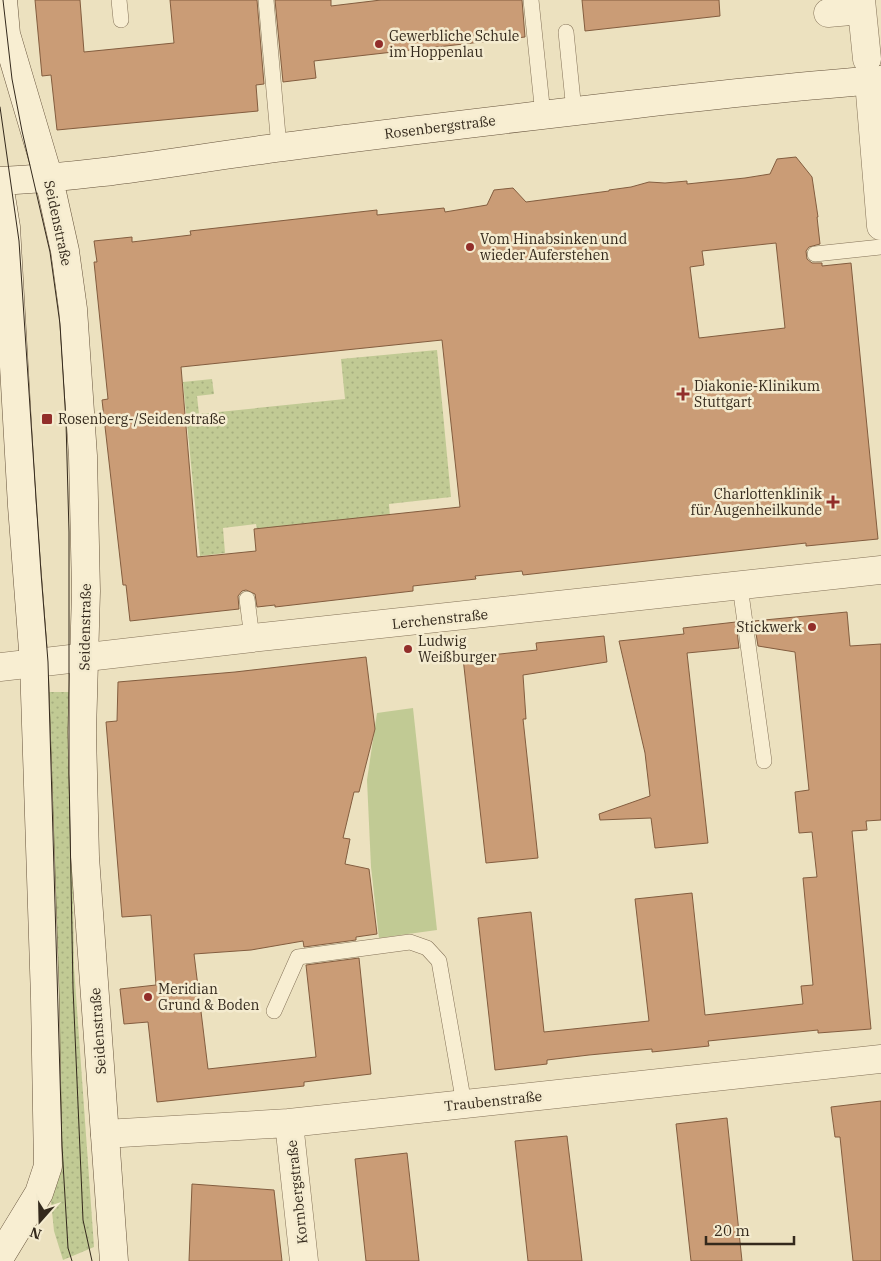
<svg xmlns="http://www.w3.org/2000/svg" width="881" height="1261" viewBox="0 0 881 1261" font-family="'IBM Plex Serif',serif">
	<defs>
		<pattern id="grass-dots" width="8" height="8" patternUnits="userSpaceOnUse" patternTransform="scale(1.25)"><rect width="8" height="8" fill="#c1ca94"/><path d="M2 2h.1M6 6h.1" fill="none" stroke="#a6ae7f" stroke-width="1.8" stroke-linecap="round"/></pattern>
	</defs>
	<rect width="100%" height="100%" fill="#ece1bf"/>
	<path fill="url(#grass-dots)" d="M 437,350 L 451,497 L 389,504 L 390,517 L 257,530 L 256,524 L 223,528 L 225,553 L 200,556 L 183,382 L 212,379 L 214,394 L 197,396 L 199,414 L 345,399 L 341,359 Z
		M 39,692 L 70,692 L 74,967 L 94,1247 L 63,1260 L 54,1231 L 49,1182 Z"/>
	<path fill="#c1ca94" d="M 413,708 L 437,930 L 379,938 L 371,867 L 367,780 L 377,713 Z"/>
	<path fill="#ca9c76" stroke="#835d3f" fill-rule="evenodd" d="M 35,0 L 80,0 L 84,52 L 174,43 L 170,0 L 257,0 L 264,84 L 256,85 L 258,111 L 57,130 L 51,75 L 42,76 Z
		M 275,0 L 331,0 L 331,6 L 381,0 L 522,0 L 525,37 L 314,61 L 316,78 L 283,82 Z
		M 582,0 L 719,0 L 720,16 L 585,31 Z
		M 796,157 L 812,177 L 818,217 L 817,217 L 820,244 L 809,247 L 806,251 L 807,259 L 812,263 L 822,263 L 822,266 L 851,263 L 878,539 L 806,546 L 806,543 L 523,575 L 522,571 L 475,576 L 476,579 L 413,586 L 413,591 L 275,607 L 275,605 L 257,607 L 255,594 L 246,590 L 242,591 L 238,596 L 239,609 L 130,621 L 126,585 L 123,585 L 102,400 L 108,399 L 94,262 L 97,262 L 94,241 L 132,237 L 132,242 L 191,235 L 190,231 L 377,210 L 377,215 L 444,208 L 445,212 L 487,205 L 494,190 L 513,188 L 526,202 L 609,191 L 609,190 L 631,187 L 649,182 L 665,183 L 687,181 L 687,184 L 745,178 L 770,174 L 777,159 ZM 776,243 L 785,328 L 699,338 L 690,267 L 704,265 L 702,251 ZM 442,340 L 460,507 L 254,529 L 256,551 L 197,557 L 181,367 Z
		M 847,612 L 850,646 L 881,644 L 881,820 L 866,821 L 867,830 L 852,831 L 871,1029 L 818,1033 L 818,1030 L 708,1041 L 709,1046 L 652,1052 L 652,1049 L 589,1055 L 547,1060 L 547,1064 L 495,1070 L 478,918 L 531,912 L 544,1032 L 649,1021 L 635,899 L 692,893 L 705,1015 L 803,1004 L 801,986 L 813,985 L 803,878 L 817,877 L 812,832 L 799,833 L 795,792 L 809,790 L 795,652 L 758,646 L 754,621 Z
		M 736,622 L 739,648 L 687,653 L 708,843 L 655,848 L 651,818 L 600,820 L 599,814 L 650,796 L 645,753 L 619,641 L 684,634 L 683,628 Z
		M 604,636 L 607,662 L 523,675 L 526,719 L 523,719 L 538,858 L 486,863 L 463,658 L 537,650 L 536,643 Z
		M 366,657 L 375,729 L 359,792 L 354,792 L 343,838 L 350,839 L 345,864 L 369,869 L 377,934 L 356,937 L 356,940 L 304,947 L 303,941 L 251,950 L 194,954 L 208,1069 L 316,1057 L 306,965 L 359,958 L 371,1074 L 304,1082 L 304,1086 L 157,1102 L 148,1022 L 124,1024 L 120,989 L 156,985 L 151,915 L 122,917 L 106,722 L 117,721 L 118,682 L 235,672 Z
		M 881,1101 L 881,1261 L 853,1261 L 840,1137 L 835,1137 L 831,1107 Z
		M 727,1118 L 742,1261 L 691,1261 L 676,1124 Z
		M 567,1136 L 582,1261 L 528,1261 L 515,1141 Z
		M 407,1153 L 419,1261 L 366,1261 L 355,1159 Z
		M 192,1184 L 274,1190 L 282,1261 L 189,1261 Z"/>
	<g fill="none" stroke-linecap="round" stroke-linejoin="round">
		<g stroke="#847258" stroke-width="16">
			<path id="lane" d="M 119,0 L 121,20
				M 266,0 L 279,147
				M 531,0 L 543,115
				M 566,32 L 574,111
				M 815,254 L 881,247
				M 740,586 L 764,761
				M 247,599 L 252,638
				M 274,1011 L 298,957 L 410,942 L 427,948 L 439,961 L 464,1104"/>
		</g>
		<g stroke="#847258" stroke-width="29">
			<path id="street" d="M 861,0 L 867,59
				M 828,13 L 862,10
				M 869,81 L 881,226
				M 0,667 L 252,638 L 881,570
				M 289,1123 L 304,1261
				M 105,1134 L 289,1123 L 881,1059"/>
		</g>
		<g stroke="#66533c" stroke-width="29">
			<path id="secondary" d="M 3,0 L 6,34 L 49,179 L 65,251 L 73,309 L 83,456 L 86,591 L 82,732 L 85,857 L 114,1261
				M 0,181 C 95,177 189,159 283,147 C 395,132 507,119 619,106 C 707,96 793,86 881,80
				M 0,190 L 6,227 L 22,506 L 34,663 L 45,998 L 48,1166 L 39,1193 L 0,1257"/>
		</g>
		<use href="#lane" stroke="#f8eed2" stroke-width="15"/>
		<use href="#street" stroke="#f8eed2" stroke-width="28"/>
		<use href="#secondary" stroke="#f8eed2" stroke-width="28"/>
		<path stroke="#34291c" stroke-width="1" d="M 3,0 L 12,79 L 22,131 L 50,252 L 60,324 L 66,422 L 69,532 L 69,774 L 73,988 L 83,1220 L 92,1261
			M 0,107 L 19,241 L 41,573 L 48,662 L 62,1146 L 68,1248 L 72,1261"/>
	</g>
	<g fill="#922e2a" stroke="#f4ebcf" stroke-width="2">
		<circle cx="379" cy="44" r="5"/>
		<circle cx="470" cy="247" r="5"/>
		<path d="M680.5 386.5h5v5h5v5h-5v5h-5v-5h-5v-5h5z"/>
		<rect x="41" y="413" width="12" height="12" rx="2.5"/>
		<path d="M830.5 494.5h5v5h5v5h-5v5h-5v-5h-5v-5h5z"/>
		<circle cx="812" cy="627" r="5"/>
		<circle cx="408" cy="649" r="5"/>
		<circle cx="148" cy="997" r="5"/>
	</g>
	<g text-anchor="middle" stroke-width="5" stroke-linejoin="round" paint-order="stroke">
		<g font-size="14" fill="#34291c" stroke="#f4ebcf" text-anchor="start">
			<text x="389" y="41">Gewerbliche Schule<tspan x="389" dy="16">im Hoppenlau</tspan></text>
			<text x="480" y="244">Vom Hinabsinken und<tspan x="480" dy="16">wieder Auferstehen</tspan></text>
			<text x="694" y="391">Diakonie-Klinikum<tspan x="694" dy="16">Stuttgart</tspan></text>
			<text x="58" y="424">Rosenberg-/Seidenstraße</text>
			<text x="822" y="499" text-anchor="end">Charlottenklinik<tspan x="822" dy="16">für Augenheilkunde</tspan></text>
			<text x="802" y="632" text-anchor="end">Stickwerk</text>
			<text x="418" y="646">Ludwig<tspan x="418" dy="16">Weißburger</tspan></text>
			<text x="158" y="994">Meridian<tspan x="158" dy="16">Grund &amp; Boden</tspan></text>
		</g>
		<g font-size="14" fill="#34291c" stroke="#f4ebcf">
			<text transform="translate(440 127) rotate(-7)" y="5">Rosenbergstraße</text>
			<text transform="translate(58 223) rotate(78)" y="5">Seidenstraße</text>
			<text transform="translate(440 619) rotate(-6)" y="5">Lerchenstraße</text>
			<text transform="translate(85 627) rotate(-89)" y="5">Seidenstraße</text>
			<text transform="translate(98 1031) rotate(-94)" y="5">Seidenstraße</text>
			<text transform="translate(493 1101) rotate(-6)" y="5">Traubenstraße</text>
			<text transform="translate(297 1192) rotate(-96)" y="5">Kornbergstraße</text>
		</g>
	</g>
	<g transform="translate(40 1221) rotate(200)" stroke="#f4ebcf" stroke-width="4" paint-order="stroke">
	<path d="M0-4L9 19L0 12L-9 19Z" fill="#34291c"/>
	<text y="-8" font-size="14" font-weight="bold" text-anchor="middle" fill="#34291c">N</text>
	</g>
	<path d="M706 1236v8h88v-8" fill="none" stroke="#34291c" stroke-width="2.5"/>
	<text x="714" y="1236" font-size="15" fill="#34291c" stroke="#f4ebcf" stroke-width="4" paint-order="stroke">20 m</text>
</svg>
